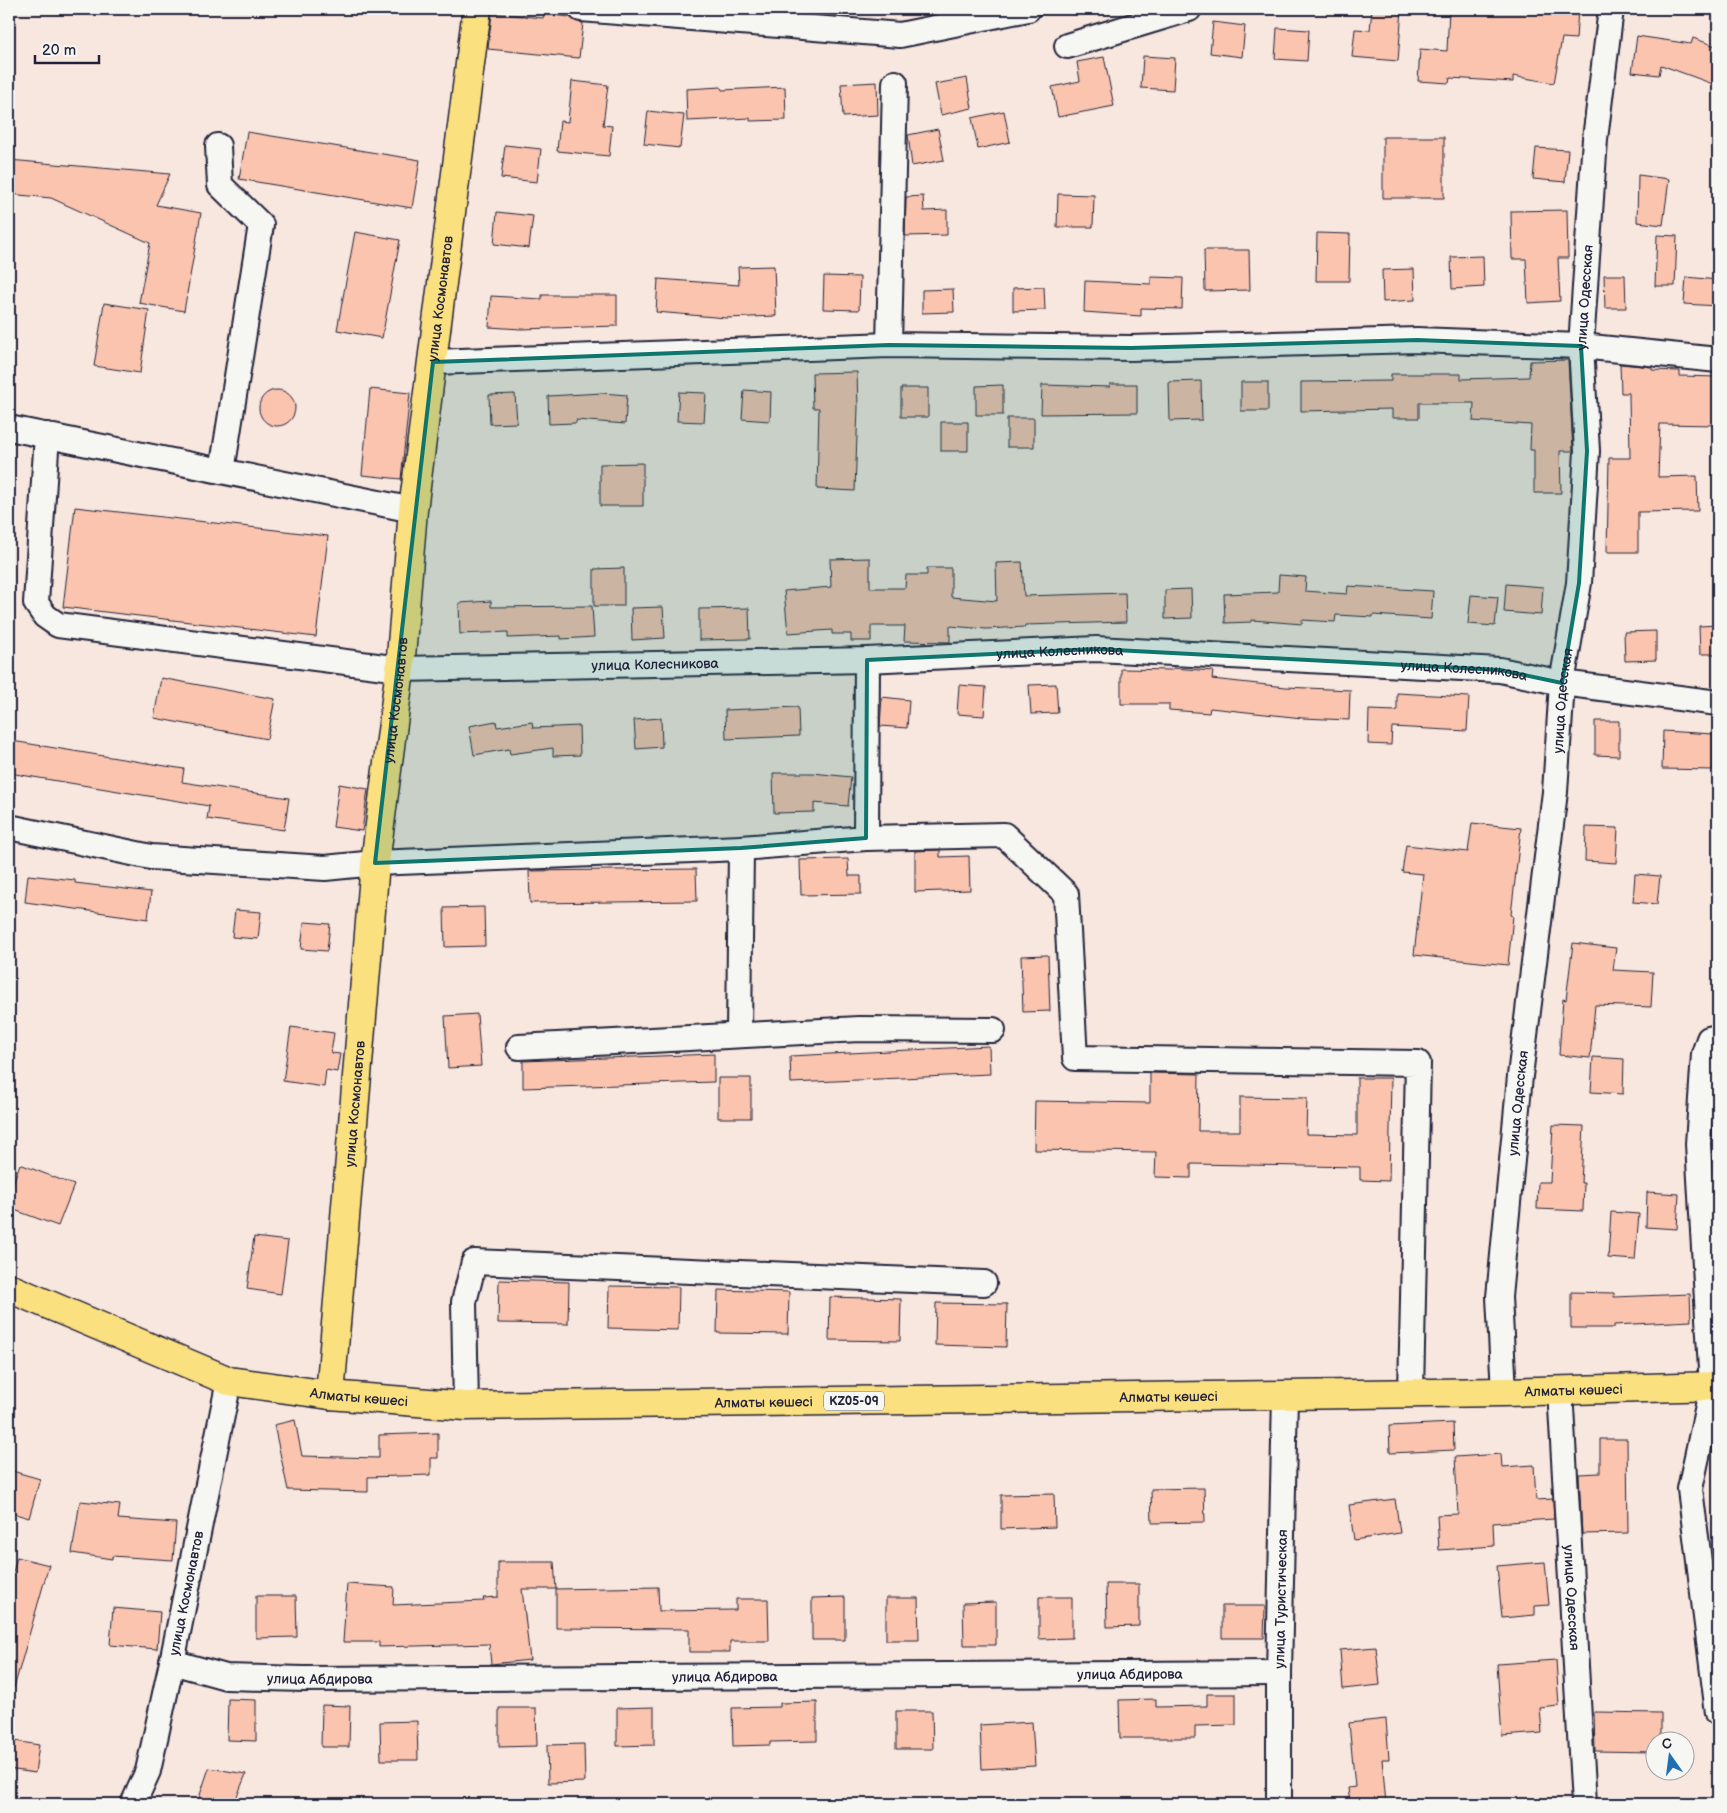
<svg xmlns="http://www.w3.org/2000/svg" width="1727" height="1813" viewBox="0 0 1727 1813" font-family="'Balsamiq Sans',sans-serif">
	<rect width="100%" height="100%" fill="#f8e7de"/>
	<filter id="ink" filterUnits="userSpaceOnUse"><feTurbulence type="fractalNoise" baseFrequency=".02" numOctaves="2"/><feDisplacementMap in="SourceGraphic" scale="10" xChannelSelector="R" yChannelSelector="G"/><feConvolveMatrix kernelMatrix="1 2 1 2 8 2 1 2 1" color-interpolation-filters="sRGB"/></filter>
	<g filter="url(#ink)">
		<path fill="#fbc4ae" stroke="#22223b" d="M 1372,9 L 1402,9 L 1398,61 L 1352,57 L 1355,29 L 1370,30 Z
			M 1449,9 L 1578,9 L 1576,39 L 1562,38 L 1554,83 L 1513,76 L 1513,82 L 1450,78 L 1449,83 L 1418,81 L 1420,49 L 1447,51 Z
			M 492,13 L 543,18 L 544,14 L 570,17 L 583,23 L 579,58 L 488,49 Z
			M 1213,22 L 1245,26 L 1242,57 L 1210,53 Z
			M 1277,28 L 1309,30 L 1307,61 L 1275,59 Z
			M 1637,36 L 1691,44 L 1693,38 L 1718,47 L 1718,70 L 1713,84 L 1661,65 L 1659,75 L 1632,72 Z
			M 1143,56 L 1175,58 L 1173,90 L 1141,88 Z
			M 1104,57 L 1114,106 L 1058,117 L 1052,87 L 1080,81 L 1077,62 Z
			M 967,78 L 972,108 L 941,115 L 935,84 Z
			M 572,81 L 608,85 L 603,125 L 612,126 L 609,156 L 557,151 L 560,121 L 568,122 Z
			M 877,82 L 878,115 L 843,117 L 841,84 Z
			M 721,87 L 722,90 L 785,87 L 786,120 L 750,121 L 750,118 L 687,121 L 686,89 Z
			M 648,111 L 684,115 L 680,148 L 644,144 Z
			M 1004,111 L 1010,142 L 978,149 L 972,118 Z
			M 938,129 L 944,160 L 912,166 L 908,135 Z
			M 247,132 L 420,160 L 412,208 L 239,179 Z
			M 1383,137 L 1444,137 L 1444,198 L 1383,198 Z
			M 505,145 L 541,149 L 537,182 L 501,178 Z
			M 1536,148 L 1568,150 L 1565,182 L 1533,179 Z
			M 9,160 L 170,174 L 156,205 L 201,213 L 184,311 L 139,303 L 150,243 L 51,198 L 9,194 Z
			M 1638,175 L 1669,179 L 1663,225 L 1637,222 Z
			M 1058,194 L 1094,195 L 1093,227 L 1057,227 Z
			M 923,196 L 924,211 L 947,210 L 947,235 L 905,236 L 906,197 Z
			M 1567,210 L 1568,258 L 1558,258 L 1560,301 L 1528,303 L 1526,259 L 1512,259 L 1511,211 Z
			M 497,212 L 533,216 L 529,248 L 494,244 Z
			M 355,232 L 400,240 L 382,338 L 337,330 Z
			M 1317,233 L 1350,234 L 1349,281 L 1316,281 Z
			M 1657,235 L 1677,236 L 1675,286 L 1655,286 Z
			M 1204,250 L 1249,250 L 1250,290 L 1205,291 Z
			M 1483,256 L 1484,287 L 1452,289 L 1451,257 Z
			M 774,266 L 776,316 L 726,318 L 656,312 L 658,279 L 739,285 L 738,267 Z
			M 1414,269 L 1415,300 L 1383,302 L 1382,270 Z
			M 1604,275 L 1625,275 L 1626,308 L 1605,308 Z
			M 824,276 L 860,277 L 859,310 L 823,309 Z
			M 1151,277 L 1183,278 L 1182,309 L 1141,308 L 1141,316 L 1084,312 L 1085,281 L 1151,284 Z
			M 1686,277 L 1718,280 L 1718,306 L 1684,304 Z
			M 1044,287 L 1045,310 L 1013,311 L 1013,288 Z
			M 953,289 L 954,312 L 922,313 L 922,290 Z
			M 542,295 L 617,295 L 617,326 L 521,329 L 489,327 L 491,296 L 542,299 Z
			M 104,303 L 149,310 L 140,373 L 94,366 Z
			M 1568,360 L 1573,451 L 1560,451 L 1561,493 L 1534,493 L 1534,450 L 1530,450 L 1531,425 L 1473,421 L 1474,403 L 1419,403 L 1419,418 L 1392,418 L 1392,409 L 1301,411 L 1301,382 L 1391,381 L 1391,374 L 1461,374 L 1461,379 L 1529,377 L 1530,361 Z
			M 1620,364 L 1652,367 L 1652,370 L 1680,371 L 1680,376 L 1718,377 L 1716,425 L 1660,424 L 1658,477 L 1697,476 L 1698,511 L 1638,512 L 1638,552 L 1607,552 L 1609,458 L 1630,458 L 1629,393 L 1621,393 Z
			M 857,372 L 858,407 L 855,491 L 817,489 L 819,408 L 813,408 L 812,373 Z
			M 1201,381 L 1202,420 L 1170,421 L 1169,382 Z
			M 1241,382 L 1268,382 L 1268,411 L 1241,411 Z
			M 1110,384 L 1137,384 L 1137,413 L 1041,414 L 1042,385 L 1110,387 Z
			M 1003,385 L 1003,415 L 976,415 L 976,386 Z
			M 901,388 L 928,388 L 928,417 L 901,417 Z
			M 370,389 L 410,393 L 401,479 L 362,475 Z
			M259 408a18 18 0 1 1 36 0a18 18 0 1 1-36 0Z
			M 744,390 L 771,392 L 770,421 L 742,419 Z
			M 679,392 L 706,393 L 704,422 L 677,421 Z
			M 602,393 L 627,395 L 625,424 L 576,420 L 576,423 L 549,424 L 548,396 Z
			M 515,394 L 517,423 L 490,424 L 489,395 Z
			M 1007,418 L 1034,418 L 1034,447 L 1007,447 Z
			M 941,422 L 968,422 L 968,451 L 941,451 Z
			M 643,463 L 643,506 L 600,506 L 600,464 Z
			M 75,507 L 328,536 L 316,637 L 63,607 Z
			M 870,558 L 870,588 L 905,588 L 906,575 L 927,575 L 927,568 L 951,568 L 951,597 L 997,601 L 996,563 L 1022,562 L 1024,596 L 1125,593 L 1126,622 L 1025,625 L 1025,627 L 986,629 L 950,626 L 950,642 L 904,641 L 905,626 L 871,626 L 871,641 L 851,641 L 851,634 L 832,634 L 832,630 L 788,633 L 784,591 L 831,587 L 830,559 Z
			M 624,568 L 624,606 L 594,606 L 594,569 Z
			M 1279,575 L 1306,577 L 1305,591 L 1347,594 L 1348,586 L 1433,591 L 1431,619 L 1373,615 L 1373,617 L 1336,615 L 1335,622 L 1302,620 L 1302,624 L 1252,620 L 1252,622 L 1225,623 L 1224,594 L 1278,592 Z
			M 1506,584 L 1543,587 L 1541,615 L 1504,612 Z
			M 1191,589 L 1192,618 L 1165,619 L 1165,590 Z
			M 1471,595 L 1498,597 L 1495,626 L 1468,624 Z
			M 491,601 L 491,607 L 592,606 L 594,637 L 561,639 L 561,636 L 508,638 L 508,632 L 460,634 L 459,603 Z
			M 663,607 L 665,638 L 632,640 L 631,608 Z
			M 749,608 L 750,639 L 699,640 L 699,609 Z
			M 1718,625 L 1718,654 L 1700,654 L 1699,626 Z
			M 1656,631 L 1656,660 L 1625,661 L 1624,632 Z
			M 1173,668 L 1213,671 L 1212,679 L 1286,687 L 1350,690 L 1349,720 L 1302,718 L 1210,708 L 1209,713 L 1169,710 L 1169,704 L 1121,704 L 1121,669 L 1172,670 Z
			M 161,678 L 275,699 L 267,739 L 154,718 Z
			M 1056,684 L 1058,713 L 1031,714 L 1029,685 Z
			M 959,685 L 986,687 L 984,716 L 957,714 Z
			M 1397,693 L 1469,697 L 1467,731 L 1392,727 L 1391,745 L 1368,744 L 1369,710 L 1397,711 Z
			M 882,697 L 909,700 L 907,728 L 880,726 Z
			M 798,707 L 799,736 L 726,739 L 725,710 Z
			M 661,718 L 662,747 L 636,749 L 634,720 Z
			M 496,721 L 497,727 L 532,722 L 533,728 L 579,726 L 580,755 L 553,756 L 553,748 L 510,754 L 509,749 L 474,755 L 469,726 Z
			M 1595,721 L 1619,721 L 1619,756 L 1595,755 Z
			M 1663,731 L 1713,734 L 1713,770 L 1662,769 Z
			M 12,741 L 184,769 L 182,782 L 289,798 L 284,830 L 207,819 L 209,806 L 9,773 Z
			M 773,773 L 813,773 L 851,777 L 848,806 L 814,803 L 814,812 L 774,813 Z
			M 339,784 L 368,789 L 362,831 L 333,827 Z
			M 1472,823 L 1521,828 L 1511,915 L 1513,916 L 1508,965 L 1414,955 L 1423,874 L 1402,872 L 1406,845 L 1468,852 Z
			M 1586,827 L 1618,828 L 1616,863 L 1585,861 Z
			M 940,850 L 940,857 L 969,856 L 970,890 L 915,892 L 915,851 Z
			M 848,859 L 849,876 L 861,876 L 861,894 L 801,895 L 800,860 Z
			M 696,869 L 697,901 L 530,903 L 529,871 Z
			M 1635,874 L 1660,876 L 1657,904 L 1633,902 Z
			M 28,875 L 75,880 L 75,883 L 151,892 L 148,919 L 25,902 Z
			M 484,907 L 485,946 L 445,947 L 444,908 Z
			M 235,910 L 261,912 L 258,939 L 232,937 Z
			M 304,922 L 330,924 L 327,951 L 301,949 Z
			M 1573,943 L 1616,948 L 1613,970 L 1653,972 L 1651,1007 L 1595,1005 L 1590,1058 L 1559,1055 L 1563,999 L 1566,1000 Z
			M 1048,955 L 1050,1011 L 1023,1012 L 1021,956 Z
			M 477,1014 L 481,1066 L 448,1068 L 445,1016 Z
			M 291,1027 L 334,1033 L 331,1053 L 340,1054 L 337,1072 L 326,1070 L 324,1087 L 283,1081 Z
			M 989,1046 L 990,1074 L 791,1083 L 790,1056 Z
			M 714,1054 L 714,1082 L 523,1088 L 523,1061 Z
			M 1593,1057 L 1624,1059 L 1623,1094 L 1591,1092 Z
			M 1150,1073 L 1199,1074 L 1198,1131 L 1240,1131 L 1240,1097 L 1307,1098 L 1306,1134 L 1357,1135 L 1357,1078 L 1391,1078 L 1389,1181 L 1360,1180 L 1360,1167 L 1191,1164 L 1191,1178 L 1155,1177 L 1156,1152 L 1034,1150 L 1035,1101 L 1150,1103 Z
			M 718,1078 L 751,1078 L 751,1118 L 718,1118 Z
			M 1553,1125 L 1584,1126 L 1581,1183 L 1584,1183 L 1583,1211 L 1537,1209 L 1538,1182 L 1550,1182 Z
			M 20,1164 L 74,1185 L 58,1226 L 9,1208 L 9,1194 Z
			M 1647,1192 L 1679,1194 L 1677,1229 L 1646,1227 Z
			M 1611,1212 L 1639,1214 L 1635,1260 L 1608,1258 Z
			M 254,1237 L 288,1241 L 281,1294 L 247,1289 Z
			M 499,1280 L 569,1282 L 568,1324 L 498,1323 Z
			M 609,1286 L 679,1287 L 678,1330 L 608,1328 Z
			M 718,1290 L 789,1292 L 788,1334 L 717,1333 Z
			M 1571,1292 L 1614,1293 L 1614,1297 L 1690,1294 L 1691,1321 L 1614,1325 L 1614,1328 L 1571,1328 Z
			M 830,1297 L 901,1299 L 900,1341 L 829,1340 Z
			M 936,1303 L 1007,1304 L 1006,1347 L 935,1345 Z
			M 295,1420 L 302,1456 L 379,1458 L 379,1435 L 438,1433 L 438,1458 L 431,1458 L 431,1475 L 368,1477 L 368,1492 L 288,1490 L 274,1425 Z
			M 1453,1423 L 1454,1450 L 1390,1453 L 1389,1426 Z
			M 1600,1439 L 1627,1439 L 1628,1533 L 1582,1534 L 1579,1474 L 1600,1473 Z
			M 1501,1454 L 1502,1467 L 1534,1465 L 1536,1500 L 1553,1499 L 1554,1519 L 1493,1523 L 1494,1546 L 1439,1550 L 1437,1515 L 1458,1514 L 1455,1457 Z
			M 9,1470 L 40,1479 L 29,1518 L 9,1512 Z
			M 1204,1488 L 1205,1522 L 1152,1523 L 1151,1489 Z
			M 1054,1494 L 1055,1527 L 1001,1529 L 1001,1495 Z
			M 1395,1499 L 1400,1533 L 1354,1540 L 1349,1505 Z
			M 80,1501 L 120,1505 L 118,1519 L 176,1523 L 173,1560 L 112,1556 L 112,1559 L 72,1553 Z
			M 17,1557 L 49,1565 L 14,1688 L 9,1687 L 9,1587 Z
			M 498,1562 L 554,1562 L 556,1589 L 522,1589 L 530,1660 L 491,1664 L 489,1644 L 379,1647 L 379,1642 L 343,1642 L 347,1584 L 394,1587 L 393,1605 L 484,1601 L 483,1598 L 498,1597 Z
			M 1545,1562 L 1549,1605 L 1535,1606 L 1535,1615 L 1502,1618 L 1497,1566 Z
			M 1106,1584 L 1139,1584 L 1139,1626 L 1107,1627 Z
			M 658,1587 L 659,1611 L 736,1610 L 736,1599 L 768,1599 L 769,1641 L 730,1641 L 730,1652 L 689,1652 L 689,1629 L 556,1628 L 556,1589 Z
			M 256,1596 L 296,1596 L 297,1637 L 256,1638 Z
			M 845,1597 L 845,1640 L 812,1640 L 812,1598 Z
			M 1039,1597 L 1072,1597 L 1072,1638 L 1039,1639 Z
			M 886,1598 L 918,1598 L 919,1640 L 886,1640 Z
			M 996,1602 L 996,1645 L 964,1645 L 963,1603 Z
			M 1222,1606 L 1265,1606 L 1264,1638 L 1222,1638 Z
			M 113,1608 L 160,1612 L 157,1649 L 110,1645 Z
			M 1376,1647 L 1380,1685 L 1343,1689 L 1340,1650 Z
			M 1556,1660 L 1559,1706 L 1540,1708 L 1542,1733 L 1502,1736 L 1497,1664 Z
			M 1207,1694 L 1236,1694 L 1236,1725 L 1195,1726 L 1195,1738 L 1120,1738 L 1119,1700 L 1156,1699 L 1156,1707 L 1207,1706 Z
			M 228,1699 L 256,1700 L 256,1741 L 227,1740 Z
			M 817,1702 L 817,1741 L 770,1742 L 770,1745 L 733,1746 L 732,1708 L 780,1707 L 780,1703 Z
			M 322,1705 L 350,1706 L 349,1747 L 321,1747 Z
			M 654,1707 L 654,1745 L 617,1746 L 617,1708 Z
			M 499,1708 L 536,1708 L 537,1746 L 499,1747 Z
			M 896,1711 L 932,1711 L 933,1749 L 896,1749 Z
			M 1594,1712 L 1661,1713 L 1661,1740 L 1654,1740 L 1654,1752 L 1595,1751 Z
			M 1386,1719 L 1389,1759 L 1382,1759 L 1386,1804 L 1350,1804 L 1348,1788 L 1355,1787 L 1349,1723 Z
			M 417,1721 L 418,1760 L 381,1760 L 380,1722 Z
			M 1032,1722 L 1035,1766 L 982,1769 L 980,1725 Z
			M 9,1740 L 39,1745 L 35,1773 L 9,1769 Z
			M 584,1744 L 585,1782 L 548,1783 L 547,1745 Z
			M 209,1768 L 246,1774 L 234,1804 L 197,1804 Z"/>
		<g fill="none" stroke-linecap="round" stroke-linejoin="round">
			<g stroke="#22223b" stroke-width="28">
				<g id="minor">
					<path d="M 581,9 L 900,35 L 1028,9"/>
					<path d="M 1067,46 L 1189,9"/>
					<path d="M 218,146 L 220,185 L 261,225 L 222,471"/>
					<path d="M 889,345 L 895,83"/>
					<path d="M 433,362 L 889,345 L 1131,348 L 1417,340 L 1581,346 L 1718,360"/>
					<path d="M 9,428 L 413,510"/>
					<path id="s1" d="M 47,435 L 36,603 L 45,616 L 58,625 L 400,669 L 867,660 L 1096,649 L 1500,670 L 1562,683 L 1718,703"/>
					<path d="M 9,827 L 151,857 L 325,868 L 375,863 L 741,848 L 866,838 L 1004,835 L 1066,894 L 1075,1058 L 1418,1063 L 1411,1393"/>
					<path d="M 866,838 L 867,660"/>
					<path d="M 739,1035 L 741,848"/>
					<path d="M 1718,1037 L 1709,1039 L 1704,1054 L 1698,1144 L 1712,1387 L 1690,1489 L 1718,1713"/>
					<path d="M 519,1047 L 859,1029 L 993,1030"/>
					<path id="s2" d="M 1560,1390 L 1584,1804"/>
					<path id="s3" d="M 1504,1392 L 1499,1297 L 1520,1076 L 1555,792 L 1562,683 L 1579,583 L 1587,451 L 1581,346 L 1595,139 L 1611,9"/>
					<path d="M 466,1406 L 464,1302 L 474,1262 L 984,1283"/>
					<path id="s4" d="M 172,1662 L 226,1677 L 304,1679 L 1279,1673"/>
					<path id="s5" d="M 133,1804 L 148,1771 L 172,1662 L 229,1381"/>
					<path id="s6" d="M 1279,1804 L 1279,1673 L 1285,1395"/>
				</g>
			</g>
			<g stroke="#22223b" stroke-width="31">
				<g id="major">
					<path id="s7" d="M 9,1288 L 229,1381 L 330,1395 L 466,1406 L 1504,1392 L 1718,1386"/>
					<path id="s8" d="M 330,1395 L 375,863 L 400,669 L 413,510 L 477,9"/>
				</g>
			</g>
			<use href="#minor" stroke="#f6f6f2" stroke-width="24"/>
			<use href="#major" stroke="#fbe080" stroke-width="28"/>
		</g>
	</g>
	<path fill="#0f766e" fill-opacity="0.2" stroke="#0f766e" stroke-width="4" stroke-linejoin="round" d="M 1417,340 L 1581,346 L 1587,451 L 1579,583 L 1562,683 L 1500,670 L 1096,649 L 867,660 L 866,838 L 741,848 L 375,863 L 433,362 L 889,345 L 1131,348 Z"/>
	<g text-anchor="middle" stroke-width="4" stroke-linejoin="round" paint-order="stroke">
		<rect fill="#f6f6f2" stroke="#626272" stroke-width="1" x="824" y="1391.5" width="60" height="19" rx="4"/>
		<g font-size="12" font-weight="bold" fill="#22223b">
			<text x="854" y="1405">KZ05-09</text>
		</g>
		<g font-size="14" fill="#22223b" stroke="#f6f6f2">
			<text dy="5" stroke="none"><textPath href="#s3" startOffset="1100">улица Одесская</textPath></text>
			<text dy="5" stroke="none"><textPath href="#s8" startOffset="1102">улица Космонавтов</textPath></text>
			<text dy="5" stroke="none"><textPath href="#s1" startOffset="1205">улица Колесникова</textPath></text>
			<text dy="5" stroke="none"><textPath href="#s1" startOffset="800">улица Колесникова</textPath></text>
			<text dy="5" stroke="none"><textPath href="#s1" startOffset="1610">улица Колесникова</textPath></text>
			<text dy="5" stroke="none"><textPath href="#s8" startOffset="698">улица Космонавтов</textPath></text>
			<text dy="5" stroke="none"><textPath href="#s3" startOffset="695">улица Одесская</textPath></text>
			<text dy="5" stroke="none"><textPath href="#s3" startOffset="290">улица Одесская</textPath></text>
			<text dy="5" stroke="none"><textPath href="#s8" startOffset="292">улица Космонавтов</textPath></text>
			<text dy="5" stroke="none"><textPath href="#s7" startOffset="1585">Алматы көшесі</textPath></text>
			<text dy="5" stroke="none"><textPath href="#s7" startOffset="370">Алматы көшесі</textPath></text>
			<text dy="5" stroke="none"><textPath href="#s7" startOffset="1180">Алматы көшесі</textPath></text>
			<text dy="5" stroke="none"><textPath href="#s7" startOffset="775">Алматы көшесі</textPath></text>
			<text dy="5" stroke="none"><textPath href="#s5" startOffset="218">улица Космонавтов</textPath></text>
			<text dy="5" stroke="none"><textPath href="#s2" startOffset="208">улица Одесская</textPath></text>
			<text dy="5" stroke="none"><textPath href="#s6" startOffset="205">улица Туристическая</textPath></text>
			<text dy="5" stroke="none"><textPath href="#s4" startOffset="960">улица Абдирова</textPath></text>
			<text dy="5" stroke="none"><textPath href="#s4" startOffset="555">улица Абдирова</textPath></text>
			<text dy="5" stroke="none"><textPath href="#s4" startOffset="150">улица Абдирова</textPath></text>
		</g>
	</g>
	<rect width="1727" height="1813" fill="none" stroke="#f6f6f2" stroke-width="30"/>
	<rect x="15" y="15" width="1697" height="1783" fill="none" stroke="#22223b" stroke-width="2" filter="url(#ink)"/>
	<g transform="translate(1670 1756) rotate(346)"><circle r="24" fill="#f6f6f2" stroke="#a1a1a9"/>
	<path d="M0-4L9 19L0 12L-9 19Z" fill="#1f6fb2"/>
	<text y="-8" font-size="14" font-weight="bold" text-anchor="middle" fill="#22223b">С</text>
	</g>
	<path d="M35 55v8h64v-8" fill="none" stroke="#22223b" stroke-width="2.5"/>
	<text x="42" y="55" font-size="15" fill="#22223b" stroke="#f6f6f2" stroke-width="4" paint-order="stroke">20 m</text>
</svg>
